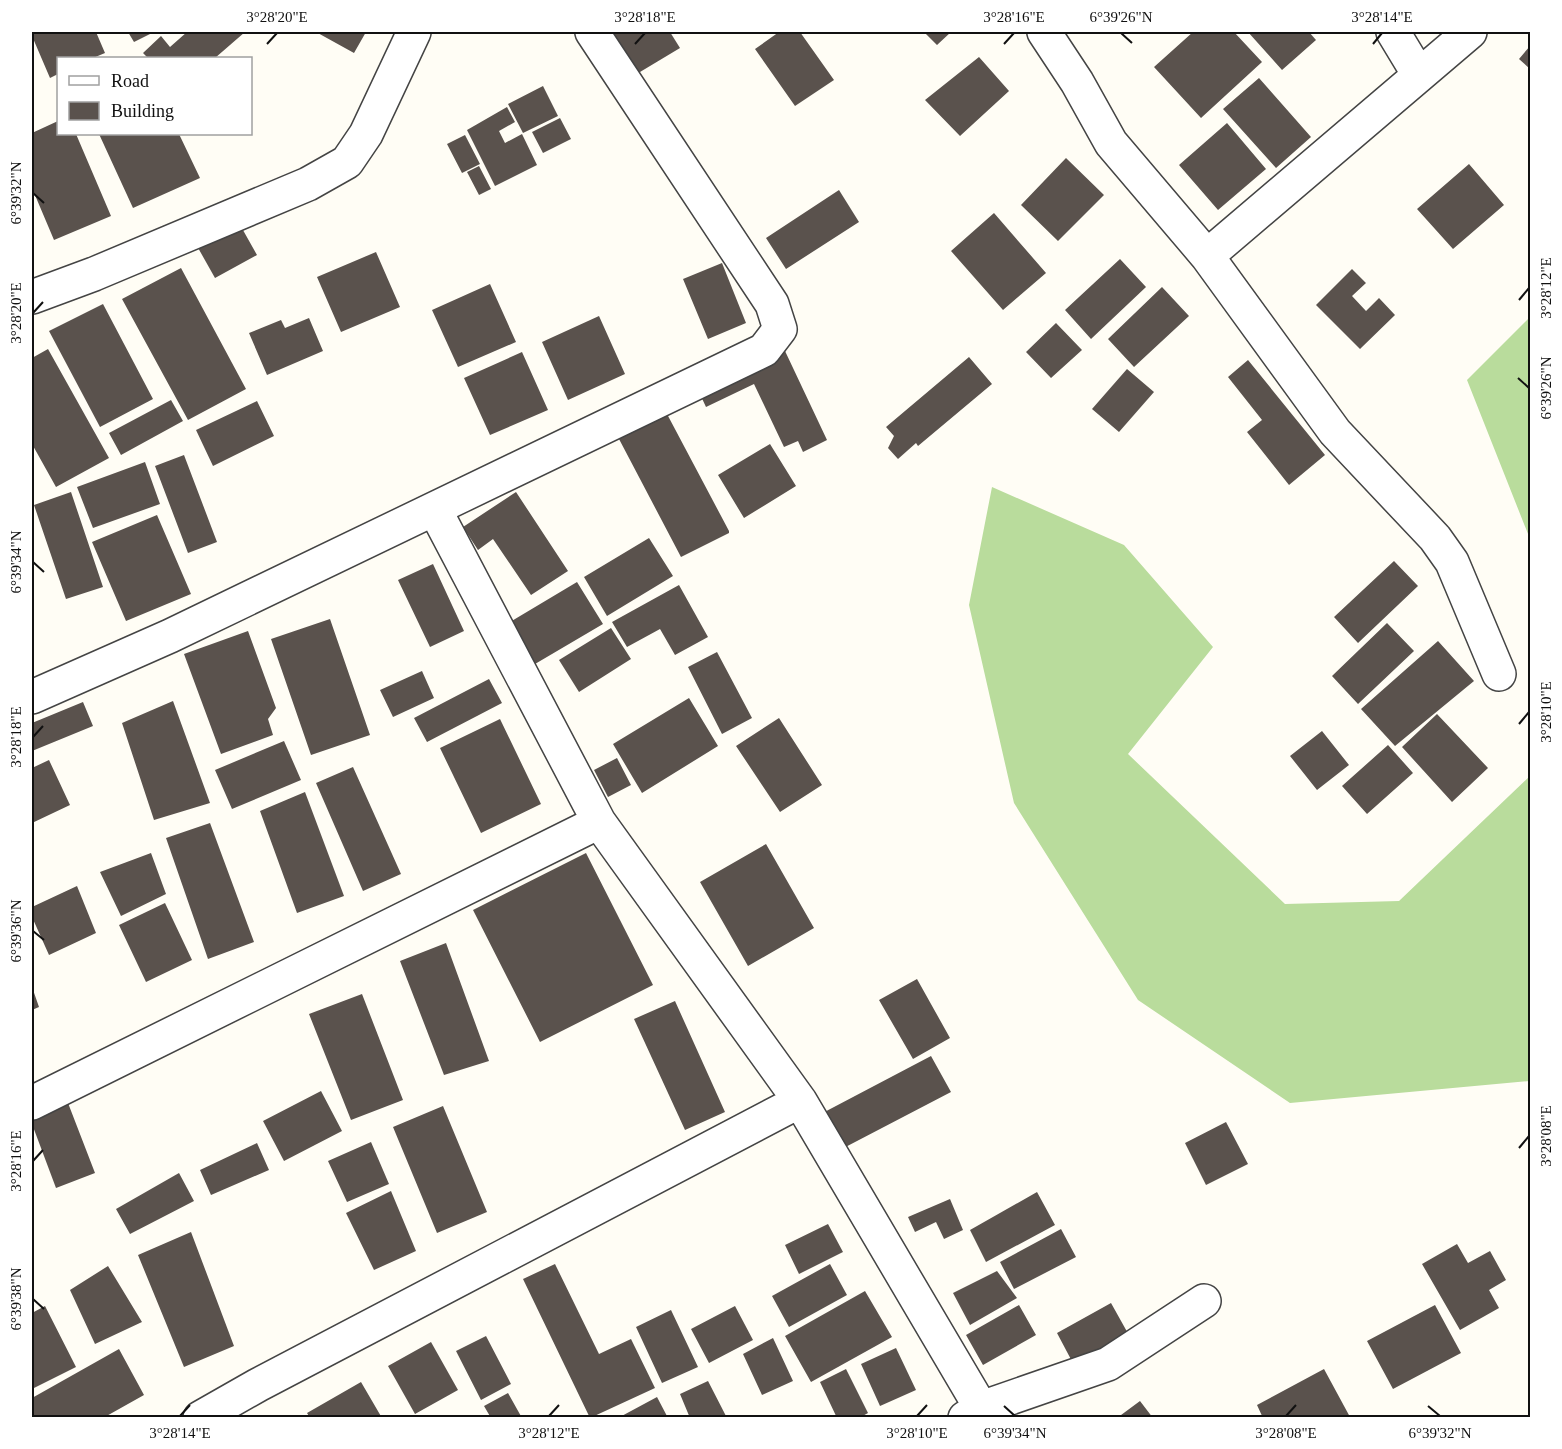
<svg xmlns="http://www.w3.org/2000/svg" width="1562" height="1449" viewBox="0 0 1562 1449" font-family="Georgia,serif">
	<rect width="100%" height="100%" fill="#fffdf5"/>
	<path fill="#b9dc9c" d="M 1530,317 L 1530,539 L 1467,380 Z
		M 992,487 L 1124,545 L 1213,647 L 1128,754 L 1285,904 L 1399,901 L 1530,776 L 1530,1081 L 1290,1103 L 1138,1000 L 1014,803 L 969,605 Z"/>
	<path fill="#5a524d" d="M 32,32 L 96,32 L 105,53 L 93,58 L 58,58 L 58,74 L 50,78 L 32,36 Z
		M 128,32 L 154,32 L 134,42 Z
		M 187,32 L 245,32 L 215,58 L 148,58 L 143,53 L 161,36 L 170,47 Z
		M 316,32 L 366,32 L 354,53 Z
		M 610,32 L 670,32 L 680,48 L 635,75 Z
		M 779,32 L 800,32 L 834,80 L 795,106 L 755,49 Z
		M 924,32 L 951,32 L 937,45 Z
		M 1193,32 L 1234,32 L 1262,62 L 1201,118 L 1154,67 Z
		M 1248,32 L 1309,32 L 1316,40 L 1282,70 Z
		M 1530,46 L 1530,69 L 1519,59 Z
		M 979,57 L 1009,91 L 960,136 L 925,100 Z
		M 1259,78 L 1311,137 L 1276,168 L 1223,109 Z
		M 543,86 L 558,116 L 523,133 L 508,104 Z
		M 507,107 L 515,122 L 499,131 L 505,143 L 522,134 L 537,165 L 495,186 L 467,130 Z
		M 560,118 L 571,139 L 543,153 L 532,132 Z
		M 58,121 L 58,134 L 76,134 L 111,216 L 54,240 L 32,188 L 32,133 Z
		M 1227,123 L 1266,169 L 1218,210 L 1179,165 Z
		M 99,134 L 179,134 L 200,178 L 133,208 Z
		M 465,135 L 480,164 L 462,173 L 447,144 Z
		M 1066,158 L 1104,195 L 1058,241 L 1021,205 Z
		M 1469,164 L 1504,205 L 1453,249 L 1417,209 Z
		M 479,166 L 491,189 L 479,195 L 467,172 Z
		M 839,190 L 859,222 L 786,269 L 766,238 Z
		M 994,213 L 1046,273 L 1003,310 L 951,251 Z
		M 239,223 L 257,255 L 215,278 L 197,246 Z
		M 376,252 L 400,307 L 341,332 L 317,277 Z
		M 1120,259 L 1146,287 L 1091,339 L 1065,310 Z
		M 722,263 L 746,323 L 708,339 L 683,279 Z
		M 181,268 L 246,389 L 188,420 L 122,299 Z
		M 1352,269 L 1366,283 L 1352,296 L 1366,311 L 1379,298 L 1395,315 L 1360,349 L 1316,305 Z
		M 490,284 L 516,342 L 458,367 L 432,310 Z
		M 1162,287 L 1189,316 L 1134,367 L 1108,339 Z
		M 103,304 L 153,399 L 100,427 L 49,331 Z
		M 599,316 L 625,374 L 568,400 L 542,342 Z
		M 309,318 L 323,351 L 267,375 L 249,333 L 281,320 L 285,328 Z
		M 1056,323 L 1082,350 L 1051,378 L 1026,352 Z
		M 48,349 L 109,458 L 56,487 L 32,444 L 32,358 Z
		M 785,351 L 827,440 L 803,452 L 798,441 L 784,447 L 754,384 L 706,407 L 699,392 Z
		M 522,352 L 548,410 L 490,435 L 464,378 Z
		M 969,357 L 992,384 L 918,446 L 916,443 L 898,459 L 888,448 L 894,436 L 886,427 Z
		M 1248,360 L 1325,455 L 1289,485 L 1247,432 L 1262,420 L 1228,377 Z
		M 1127,369 L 1154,392 L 1119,432 L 1092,409 Z
		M 171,400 L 183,421 L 121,455 L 109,433 Z
		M 257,401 L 274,436 L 213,466 L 196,430 Z
		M 667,414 L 729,531 L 729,533 L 681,557 L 619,439 Z
		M 770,444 L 796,486 L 744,518 L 718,475 Z
		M 184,455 L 217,542 L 188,553 L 155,466 Z
		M 145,462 L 160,504 L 93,528 L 77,487 Z
		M 71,492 L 103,587 L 66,599 L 34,505 Z
		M 516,492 L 568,571 L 531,595 L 493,539 L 478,550 L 463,527 Z
		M 157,515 L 191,594 L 126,621 L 92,542 Z
		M 649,538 L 673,576 L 607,616 L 584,577 Z
		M 1394,561 L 1418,586 L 1358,643 L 1334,617 Z
		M 433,564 L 464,631 L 430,647 L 398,580 Z
		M 577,582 L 603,624 L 535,664 L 510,622 Z
		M 679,585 L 708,637 L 675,655 L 660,629 L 627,647 L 612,622 Z
		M 330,619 L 370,735 L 311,755 L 271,639 Z
		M 1387,623 L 1414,651 L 1358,704 L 1332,676 Z
		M 611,628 L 631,659 L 579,692 L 559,660 Z
		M 248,631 L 276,708 L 268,719 L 273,735 L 221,754 L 184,654 Z
		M 1438,641 L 1474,681 L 1395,746 L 1361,709 Z
		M 717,652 L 752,718 L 722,734 L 688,667 Z
		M 422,671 L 434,698 L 393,717 L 380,690 Z
		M 489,679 L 502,703 L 427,742 L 414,718 Z
		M 689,698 L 718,746 L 642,793 L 613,744 Z
		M 173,701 L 210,803 L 154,820 L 122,723 Z
		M 83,702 L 93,726 L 32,751 L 32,723 Z
		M 1437,714 L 1488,768 L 1452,802 L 1402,747 Z
		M 779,718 L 822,785 L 780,812 L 736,746 Z
		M 500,719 L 541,804 L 481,833 L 440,748 Z
		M 1322,731 L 1349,765 L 1317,790 L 1290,756 Z
		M 284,741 L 301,780 L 232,809 L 215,770 Z
		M 1388,745 L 1413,773 L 1367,814 L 1342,786 Z
		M 617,758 L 631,785 L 608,797 L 594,770 Z
		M 49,760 L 70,805 L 32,823 L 32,768 Z
		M 353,767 L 401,874 L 363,891 L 316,783 Z
		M 305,792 L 344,896 L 297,913 L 260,811 Z
		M 210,823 L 254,942 L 208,959 L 166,838 Z
		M 766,844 L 814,928 L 748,966 L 700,882 Z
		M 151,853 L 166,894 L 121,916 L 100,872 Z
		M 586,853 L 653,985 L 540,1042 L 473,910 Z
		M 77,886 L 96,933 L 49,955 L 32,917 L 32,907 Z
		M 165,903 L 192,960 L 146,982 L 119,925 Z
		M 446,943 L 489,1061 L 444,1075 L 400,961 Z
		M 917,979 L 950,1038 L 913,1059 L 879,1000 Z
		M 32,987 L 39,1007 L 32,1010 Z
		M 362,994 L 403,1100 L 351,1120 L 309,1014 Z
		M 675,1001 L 725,1112 L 685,1130 L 634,1019 Z
		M 931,1056 L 951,1092 L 834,1153 L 815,1117 Z
		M 321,1091 L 342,1131 L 284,1161 L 263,1121 Z
		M 68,1103 L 95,1173 L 56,1188 L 32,1124 L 32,1116 Z
		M 443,1106 L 487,1212 L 437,1233 L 393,1127 Z
		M 1226,1122 L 1248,1164 L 1206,1185 L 1185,1143 Z
		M 371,1142 L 389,1184 L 347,1202 L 328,1161 Z
		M 257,1143 L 269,1170 L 211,1195 L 200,1170 Z
		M 179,1173 L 194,1201 L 130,1234 L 116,1209 Z
		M 391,1191 L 416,1251 L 374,1270 L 346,1213 Z
		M 1037,1192 L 1055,1225 L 986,1262 L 970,1230 Z
		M 950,1199 L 963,1230 L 944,1239 L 936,1222 L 915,1232 L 908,1217 Z
		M 828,1224 L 843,1252 L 799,1274 L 785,1245 Z
		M 1061,1229 L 1076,1257 L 1014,1289 L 1000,1262 Z
		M 191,1232 L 234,1346 L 184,1367 L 138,1255 Z
		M 1457,1244 L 1468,1263 L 1490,1251 L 1506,1280 L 1489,1290 L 1499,1308 L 1460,1330 L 1422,1264 Z
		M 555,1264 L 599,1354 L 631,1339 L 655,1388 L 590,1418 L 523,1279 Z
		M 830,1264 L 847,1295 L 789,1327 L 772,1296 Z
		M 108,1266 L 142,1322 L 95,1344 L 70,1290 Z
		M 997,1271 L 1017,1298 L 970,1325 L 953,1293 Z
		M 865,1291 L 892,1337 L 811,1382 L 785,1336 Z
		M 1111,1303 L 1130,1337 L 1075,1367 L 1057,1333 Z
		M 1019,1305 L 1036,1335 L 983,1365 L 966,1335 Z
		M 1435,1305 L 1461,1353 L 1393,1389 L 1367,1341 Z
		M 45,1306 L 76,1367 L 32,1389 L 32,1313 Z
		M 735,1306 L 753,1340 L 709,1363 L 691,1329 Z
		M 671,1310 L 698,1367 L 662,1383 L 636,1327 Z
		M 486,1336 L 511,1384 L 481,1400 L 456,1351 Z
		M 773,1338 L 793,1381 L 762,1395 L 743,1354 Z
		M 431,1342 L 458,1390 L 415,1414 L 388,1366 Z
		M 896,1348 L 916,1390 L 880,1406 L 861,1364 Z
		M 119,1349 L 144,1395 L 103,1418 L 32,1418 L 32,1398 Z
		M 846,1369 L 868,1413 L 859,1418 L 837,1418 L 820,1382 Z
		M 1324,1369 L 1350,1417 L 1263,1418 L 1257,1405 Z
		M 708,1381 L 727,1418 L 690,1418 L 680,1394 Z
		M 361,1382 L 382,1418 L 310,1418 L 307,1413 Z
		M 508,1393 L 522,1418 L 491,1418 L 484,1406 Z
		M 657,1397 L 668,1418 L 618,1418 Z
		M 1140,1401 L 1153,1418 L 1117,1418 Z"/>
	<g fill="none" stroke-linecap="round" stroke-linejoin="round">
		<g stroke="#444" stroke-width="36">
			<path id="minor" d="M 1044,32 L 1077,82 L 1111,143 L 1207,256 L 1335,432 L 1435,538 L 1452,562 L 1499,674
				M 1393,32 L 1419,75
				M 1207,256 L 1470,32
				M 32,297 L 94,274 L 308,184 L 347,162 L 366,134 L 414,32
				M 435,510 L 599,822 L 800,1101 L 981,1408
				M 32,697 L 170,636 L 764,350 L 780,329 L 772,304 L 592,32
				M 32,1103 L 599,822
				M 200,1418 L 258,1385 L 800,1101
				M 965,1418 L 981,1408 L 1108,1364 L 1204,1301"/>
		</g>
		<use href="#minor" stroke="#fff" stroke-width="33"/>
	</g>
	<path fill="none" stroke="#111" stroke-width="2" d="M 1121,33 L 1132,43M 267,44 L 277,33M 635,44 L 645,33M 1004,44 L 1014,33M 1373,44 L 1382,33M 33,193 L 44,203M 1519,300 L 1529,288M 33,313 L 43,302M 1518,378 L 1529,388M 33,562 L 44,572M 1519,724 L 1529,712M 33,737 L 43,726M 33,931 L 44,940M 1519,1148 L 1529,1136M 33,1161 L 43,1150M 33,1299 L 44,1309M 1004,1406 L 1015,1416M 1428,1406 L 1440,1416M 180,1416 L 190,1405M 549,1416 L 559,1405M 917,1416 L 927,1405M 1286,1416 L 1296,1405"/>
	<rect width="1562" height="1449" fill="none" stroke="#ffffff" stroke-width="66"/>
	<rect x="57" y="57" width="195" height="78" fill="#ffffff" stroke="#a0a0a0" stroke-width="1.5"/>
	<rect x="69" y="76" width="30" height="9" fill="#ffffff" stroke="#a0a0a0" stroke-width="1.5"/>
	<text x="111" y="87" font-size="18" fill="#111111">Road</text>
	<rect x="69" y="102" width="30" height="18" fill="#5a524d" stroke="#a0a0a0" stroke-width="1.5"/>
	<text x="111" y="117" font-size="18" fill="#111111">Building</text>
	<rect x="33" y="33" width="1496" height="1383" fill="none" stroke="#111" stroke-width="2"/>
	<g font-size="15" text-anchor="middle" fill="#111">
		<text x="277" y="22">3°28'20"E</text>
		<text x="645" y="22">3°28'18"E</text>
		<text x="1014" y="22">3°28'16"E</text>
		<text x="1121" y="22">6°39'26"N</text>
		<text x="1382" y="22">3°28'14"E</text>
		<text transform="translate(16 193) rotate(-90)" y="5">6°39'32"N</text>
		<text transform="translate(1546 288) rotate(-90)" y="5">3°28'12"E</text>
		<text transform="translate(16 313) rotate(-90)" y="5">3°28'20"E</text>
		<text transform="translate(1546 388) rotate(-90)" y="5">6°39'26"N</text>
		<text transform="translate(16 562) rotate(-90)" y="5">6°39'34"N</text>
		<text transform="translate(1546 712) rotate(-90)" y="5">3°28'10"E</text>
		<text transform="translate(16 737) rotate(-90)" y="5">3°28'18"E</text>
		<text transform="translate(16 931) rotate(-90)" y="5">6°39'36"N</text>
		<text transform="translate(1546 1136) rotate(-90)" y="5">3°28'08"E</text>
		<text transform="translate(16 1161) rotate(-90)" y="5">3°28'16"E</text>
		<text transform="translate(16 1299) rotate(-90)" y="5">6°39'38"N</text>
		<text x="180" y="1438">3°28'14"E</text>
		<text x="549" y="1438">3°28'12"E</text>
		<text x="917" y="1438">3°28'10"E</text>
		<text x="1015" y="1438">6°39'34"N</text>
		<text x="1286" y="1438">3°28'08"E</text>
		<text x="1440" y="1438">6°39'32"N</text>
	</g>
</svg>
